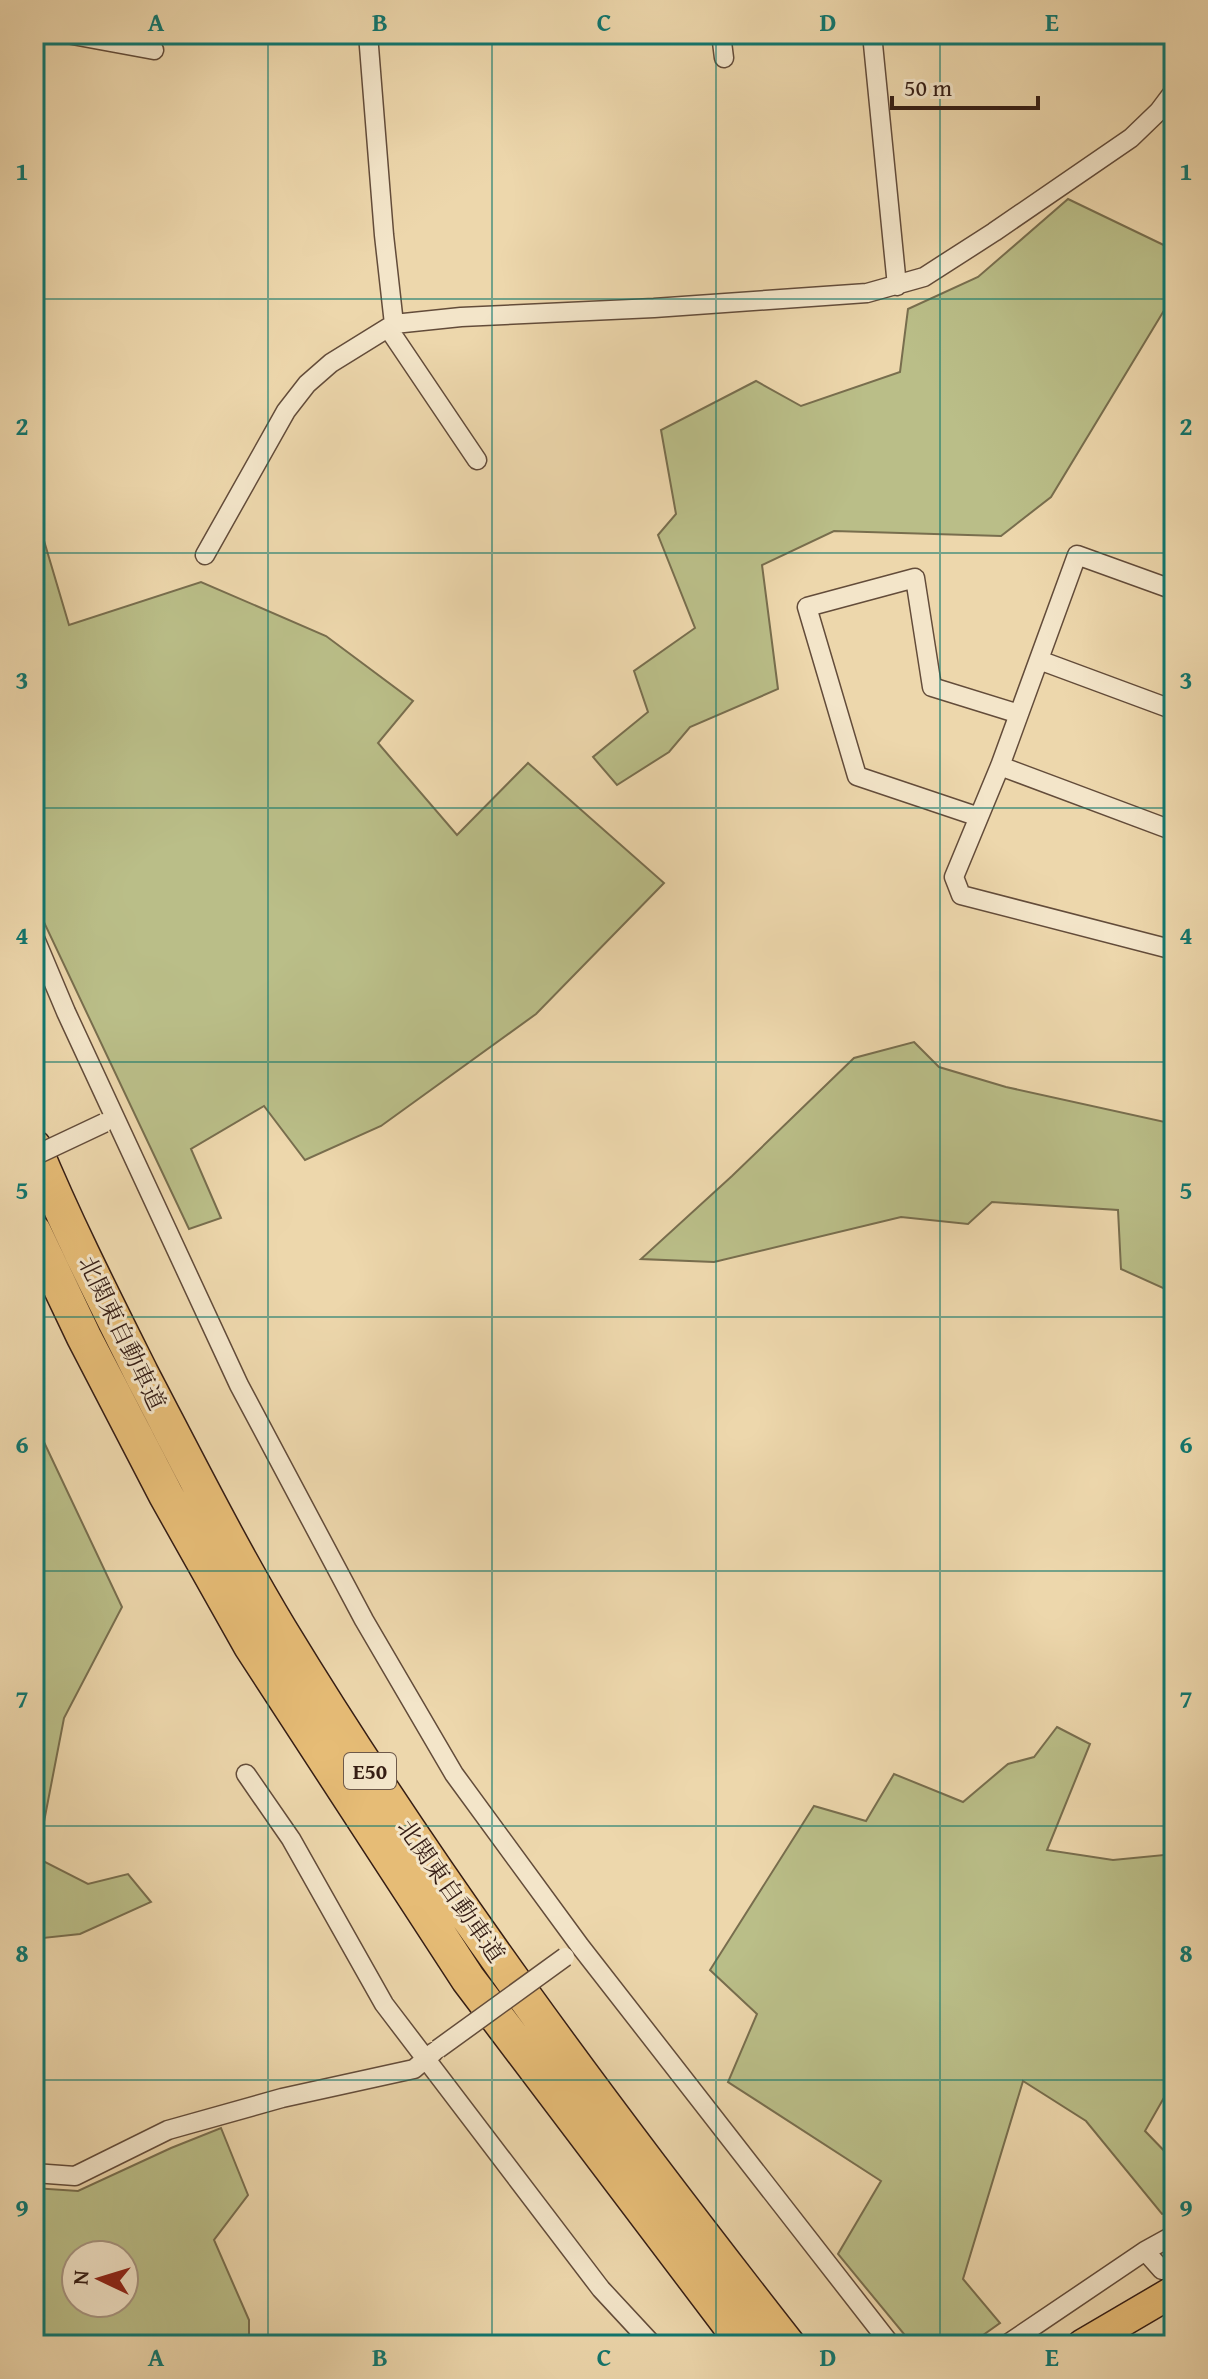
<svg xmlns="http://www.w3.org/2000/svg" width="1208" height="2379" viewBox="0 0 1208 2379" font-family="'Gentium Book Plus','Noto Serif JP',serif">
	<rect width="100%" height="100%" fill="#edd7ac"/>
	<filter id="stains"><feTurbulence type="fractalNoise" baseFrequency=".0025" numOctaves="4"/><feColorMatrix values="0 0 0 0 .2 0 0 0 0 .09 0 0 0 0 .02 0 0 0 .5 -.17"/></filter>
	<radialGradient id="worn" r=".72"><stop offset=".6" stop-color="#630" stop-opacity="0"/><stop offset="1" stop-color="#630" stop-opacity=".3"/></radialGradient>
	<path fill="#babe88" stroke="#786e4e" stroke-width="2" fill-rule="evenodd" d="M 1068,199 L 1174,250 L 1174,294 L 1051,497 L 1001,536 L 834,531 L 762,565 L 778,689 L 690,727 L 669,752 L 617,785 L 593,757 L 648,712 L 634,671 L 695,628 L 658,535 L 676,514 L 661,430 L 756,381 L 801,406 L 900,372 L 908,309 L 978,277 Z
		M 34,507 L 69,625 L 201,582 L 326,636 L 413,701 L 378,743 L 457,835 L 528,763 L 664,883 L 536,1014 L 381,1126 L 305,1160 L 264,1106 L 191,1149 L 221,1218 L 189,1229 L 41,916 L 34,895 Z
		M 914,1042 L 939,1067 L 1006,1087 L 1174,1124 L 1174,1293 L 1121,1269 L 1118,1210 L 992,1202 L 968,1224 L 901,1217 L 714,1262 L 641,1259 L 732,1176 L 854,1058 Z
		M 34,1421 L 122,1607 L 64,1718 L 37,1858 L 88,1884 L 128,1874 L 151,1902 L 80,1934 L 34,1939 Z
		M 1057,1727 L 1090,1744 L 1047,1850 L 1113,1860 L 1174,1854 L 1174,2080 L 1145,2131 L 1174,2161 L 1174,2211 L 1162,2214 L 1086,2121 L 1023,2081 L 963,2279 L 1000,2323 L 969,2345 L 913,2345 L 838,2254 L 881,2181 L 728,2082 L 757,2014 L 710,1970 L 814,1806 L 866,1821 L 894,1774 L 963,1802 L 1008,1764 L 1034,1757 Z
		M 221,2128 L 248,2195 L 214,2240 L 249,2320 L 249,2345 L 34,2345 L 34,2188 L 78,2191 L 171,2148 ZM 124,2255 L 124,2303 L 76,2303 L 76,2255 Z"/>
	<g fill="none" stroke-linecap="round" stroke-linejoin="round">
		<g stroke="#634c3a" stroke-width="21">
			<path id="street" d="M 67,34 L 154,50
				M 368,34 L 384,235 L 394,324
				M 721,34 L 724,58
				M 872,34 L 897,286
				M 388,328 L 477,460
				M 205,555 L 286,411 L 307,384 L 331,363 L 394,324 L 461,317 L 654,308 L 867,293 L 924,277 L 994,232 L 1131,138 L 1159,111 L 1174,91
				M 1174,590 L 1077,555 L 1000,766 L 954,877 L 961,895 L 1174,950
				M 1039,660 L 1174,710
				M 1000,766 L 1174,831
				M 979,817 L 857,776 L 807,607 L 915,578 L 932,687 L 1019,714
				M 34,936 L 66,1012 L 239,1385 L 364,1620 L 454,1774 L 580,1946 L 891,2345
				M 246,1774 L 291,1839 L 384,2004 L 601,2289 L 653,2345
				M 34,2173 L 75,2176 L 168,2130 L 282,2098 L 414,2069 L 434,2052
				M 1145,2251 L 1162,2270
				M 1006,2345 L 1145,2251 L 1174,2235"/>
		</g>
		<g stroke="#351d14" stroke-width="33">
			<path id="primary" d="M 1082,2345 L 1174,2291"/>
		</g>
		<g stroke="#351d14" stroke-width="37">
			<path id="highway" d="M 34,1147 C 66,1224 104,1299 141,1373 C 186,1459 230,1547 280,1630 C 432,1880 608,2115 788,2345
				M 34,1232 L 84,1337 L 166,1495 L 251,1646 L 468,1979 L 745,2345"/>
		</g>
		<use href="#street" stroke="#f3e5c9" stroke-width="18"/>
		<use href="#primary" stroke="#e6bc76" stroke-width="30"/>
		<use href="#highway" stroke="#e6bc76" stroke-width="34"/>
		<g stroke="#634c3a" stroke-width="21" stroke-linecap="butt">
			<path id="street-bridge" d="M 34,1156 L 104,1123
				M 438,2049 L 565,1957"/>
		</g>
		<use href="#street-bridge" stroke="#f3e5c9" stroke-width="18"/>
	</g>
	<path fill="none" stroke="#0f766e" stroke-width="2" stroke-opacity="0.55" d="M 268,34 L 268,2345M 492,34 L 492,2345M 716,34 L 716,2345M 940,34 L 940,2345M 34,299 L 1174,299M 34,553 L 1174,553M 34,808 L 1174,808M 34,1062 L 1174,1062M 34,1317 L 1174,1317M 34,1571 L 1174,1571M 34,1826 L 1174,1826M 34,2080 L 1174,2080"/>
	<g text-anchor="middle" stroke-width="6" stroke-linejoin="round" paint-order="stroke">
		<rect fill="#f3e5c9" stroke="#6e594a" stroke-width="2" x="344" y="1753" width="52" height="36" rx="6"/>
		<g font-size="22" font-weight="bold" fill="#351d14">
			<text x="370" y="1779">E50</text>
		</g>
		<g font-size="24" fill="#351d14" stroke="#f3e5c9">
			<text transform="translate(122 1333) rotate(64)" y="8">北関東自動車道</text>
			<text transform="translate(451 1891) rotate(55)" y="8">北関東自動車道</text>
		</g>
	</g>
	<rect width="1208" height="2379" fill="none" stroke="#edd7ac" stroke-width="88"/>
	<g transform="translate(100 2279) rotate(274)"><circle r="38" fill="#f3e5c9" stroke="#a79581" stroke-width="2"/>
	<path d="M0-6L14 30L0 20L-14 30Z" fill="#8f2418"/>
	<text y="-12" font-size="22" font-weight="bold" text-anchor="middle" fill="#351d14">N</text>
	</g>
	<path d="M892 96v12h146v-12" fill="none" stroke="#351d14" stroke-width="4"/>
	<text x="904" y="96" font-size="24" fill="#351d14" stroke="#f3e5c9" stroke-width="6" paint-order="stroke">50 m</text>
	<rect x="44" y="44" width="1120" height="2291" fill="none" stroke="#0f766e" stroke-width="3"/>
	<g font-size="26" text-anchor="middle" font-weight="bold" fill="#0f766e">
		<text x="156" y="31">A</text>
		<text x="380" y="31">B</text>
		<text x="604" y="31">C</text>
		<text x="828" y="31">D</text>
		<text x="1052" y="31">E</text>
		<text x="22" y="180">1</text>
		<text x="1186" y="180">1</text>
		<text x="22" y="435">2</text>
		<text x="1186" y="435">2</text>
		<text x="22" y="689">3</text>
		<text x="1186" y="689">3</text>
		<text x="22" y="944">4</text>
		<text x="1186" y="944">4</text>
		<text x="22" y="1199">5</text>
		<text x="1186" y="1199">5</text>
		<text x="22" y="1453">6</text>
		<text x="1186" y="1453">6</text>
		<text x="22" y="1708">7</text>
		<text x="1186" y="1708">7</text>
		<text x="22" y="1962">8</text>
		<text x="1186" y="1962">8</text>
		<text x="22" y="2217">9</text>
		<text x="1186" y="2217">9</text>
		<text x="156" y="2366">A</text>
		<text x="380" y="2366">B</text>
		<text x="604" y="2366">C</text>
		<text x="828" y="2366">D</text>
		<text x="1052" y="2366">E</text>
	</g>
	<rect width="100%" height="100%" filter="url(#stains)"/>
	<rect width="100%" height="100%" fill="url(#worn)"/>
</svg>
